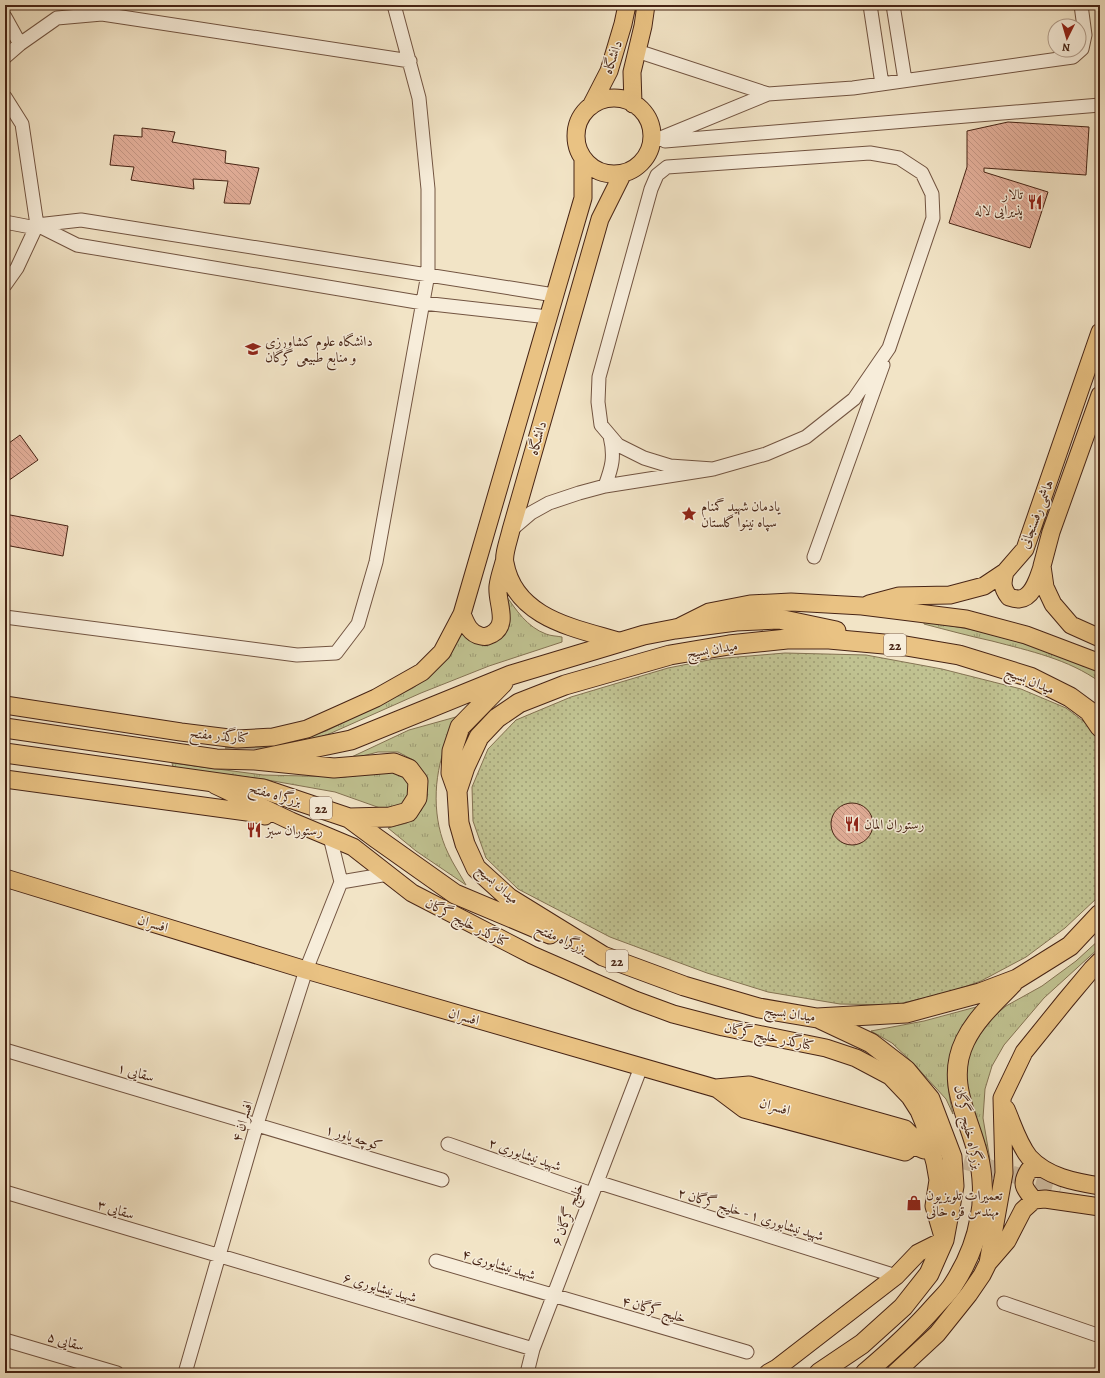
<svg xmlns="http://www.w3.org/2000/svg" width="1105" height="1378" viewBox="0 0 1105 1378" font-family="Alegreya,Amiri,serif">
	<defs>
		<pattern id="grass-tufts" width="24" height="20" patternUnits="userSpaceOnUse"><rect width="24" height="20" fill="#c0c291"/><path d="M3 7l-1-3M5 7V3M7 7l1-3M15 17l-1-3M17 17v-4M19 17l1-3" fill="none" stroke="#9e9d75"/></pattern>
		<pattern id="park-dots" width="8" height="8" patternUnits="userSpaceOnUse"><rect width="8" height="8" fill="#c0c291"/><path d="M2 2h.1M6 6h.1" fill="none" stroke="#9e9d75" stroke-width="1.8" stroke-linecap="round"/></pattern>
		<pattern id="building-back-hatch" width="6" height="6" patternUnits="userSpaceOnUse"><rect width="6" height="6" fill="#e3af9a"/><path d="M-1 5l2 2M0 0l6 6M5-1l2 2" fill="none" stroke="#c49684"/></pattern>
	</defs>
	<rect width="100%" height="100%" fill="#f2e4c6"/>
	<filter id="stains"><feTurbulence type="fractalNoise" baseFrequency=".005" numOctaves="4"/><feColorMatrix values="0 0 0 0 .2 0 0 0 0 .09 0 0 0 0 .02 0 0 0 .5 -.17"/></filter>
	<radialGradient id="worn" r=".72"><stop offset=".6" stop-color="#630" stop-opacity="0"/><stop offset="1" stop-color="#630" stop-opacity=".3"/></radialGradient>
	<path fill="url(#grass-tufts)" stroke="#847353" d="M 505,594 C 516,610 527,627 546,634 C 551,636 557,636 562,637 L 562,642 L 489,666 L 421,693 L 329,734 L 299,744 L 269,748 L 225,748 L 269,745 L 297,740 L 326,731 L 413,688 L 433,673 L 450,653 L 463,632 L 503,636 C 512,619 509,612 505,594 Z
		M 924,621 L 974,630 L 1023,643 L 1100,671 L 1100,682 C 1068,659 1030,651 992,641 C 969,636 947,630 924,624 Z
		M 463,715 C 458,724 450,734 446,744 C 433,778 432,820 448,853 C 453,864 460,874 466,885 L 416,851 L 388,828 L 407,823 L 421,811 L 427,795 L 425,776 L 415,761 L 398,752 L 378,752 L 343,761 L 409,730 Z
		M 172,763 L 263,775 L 345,777 L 381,770 L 403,774 L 408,782 L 410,792 L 405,801 L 396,808 L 383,809 L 335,792 L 262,779 L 173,768 Z
		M 1100,939 L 1100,947 L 1044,998 L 1004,1045 L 992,1066 L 985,1089 L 983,1118 L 990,1160 L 987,1159 L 965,1083 L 968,1058 L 976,1037 L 988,1021 L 1006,1006 L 1042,986 L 1076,961 Z
		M 976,1007 C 958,1031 945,1055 948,1086 C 949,1096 951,1105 953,1114 L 946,1099 L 913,1063 L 892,1043 L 871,1031 L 924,1021 Z"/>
	<path fill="url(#park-dots)" stroke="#847353" d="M 785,653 L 866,655 L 942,669 L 1021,689 L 1066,708 L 1091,727 L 1100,739 L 1100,893 L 1097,898 L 1065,928 L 1026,957 L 981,981 L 953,991 L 895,1005 L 840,1004 L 768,992 L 707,973 L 610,937 L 518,889 L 486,858 L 473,821 L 472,787 L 488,749 L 516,720 L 571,697 L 668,668 L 714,659 Z"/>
	<path fill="url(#building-back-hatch)" stroke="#472415" d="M 1008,122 L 1089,127 L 1086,175 L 984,168 L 984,172 L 1048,192 L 1030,248 L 949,223 L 967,167 L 967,131 Z
		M 142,128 L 175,132 L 172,142 L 226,151 L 225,163 L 259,168 L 250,204 L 224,203 L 228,181 L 193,179 L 194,189 L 131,180 L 134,167 L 110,165 L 114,135 L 142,137 Z
		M 20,435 L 38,460 L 5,483 L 5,446 Z
		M 5,514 L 68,526 L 63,556 L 5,545 Z
		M831 824a21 21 0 1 1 42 0a21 21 0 1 1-42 0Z"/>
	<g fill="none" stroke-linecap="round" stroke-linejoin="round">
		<path stroke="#d0bea3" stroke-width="17" stroke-dasharray="17 8" stroke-linecap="butt" d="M 940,1154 L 1061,1188"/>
		<g stroke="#725441" stroke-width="15">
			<path id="minor" d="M 870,5 L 882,84
				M 893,5 L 905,80
				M 5,17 L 20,44 L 5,57
				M 20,44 L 57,18 L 102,14 L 410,61
				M 637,51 L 768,94
				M 5,97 L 22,124 L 37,225 L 17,268 L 5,285
				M 665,141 L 1100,105
				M 651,142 L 768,94 L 853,88 L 1073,57 L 1082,49 L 1085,35 L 1081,5
				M 5,222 L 36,228
				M 548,317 L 423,303 L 77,245 L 37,225 L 81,220 L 554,295
				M 605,486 C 612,467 615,457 610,436
				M 511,530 L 531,513 L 549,503 L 579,493 L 605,486 L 713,469 L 766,454 L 806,437 L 854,399 L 889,348 L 933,218 L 932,194 L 922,173 L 899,158 L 870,153 L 667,167 L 657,175 L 651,189 L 599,377 L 598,402 L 601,425 L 618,445 L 644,458 L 670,466 L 713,469
				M 814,557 L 883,365
				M 5,617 L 297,655 L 336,653 L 358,624 L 376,562 L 428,274 L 428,189 L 419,98 L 394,5
				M 330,837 L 341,882
				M 341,882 L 388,874
				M 5,1050 L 442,1180
				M 448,1144 L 592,1194
				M 597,1182 L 896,1276
				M 5,1192 L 533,1349
				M 436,1261 L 747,1352
				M 1004,1303 L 1100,1336
				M 5,1340 L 117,1373
				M 185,1373 L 257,1124 L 306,970 L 341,882
				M 527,1373 L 533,1349 L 641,1067"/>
		</g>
		<g stroke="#472415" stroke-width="19">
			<path id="major" d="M576 136a38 38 0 1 1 76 0a38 38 0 1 1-76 0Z
				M 633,104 L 632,72 L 643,26 L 646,5
				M 591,106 L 609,71 L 623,24 L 627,5
				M 1100,395 L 1051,532 L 1042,566 L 1045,587 L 1053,604 L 1071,625 L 1100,638
				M 1005,572 C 1002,583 1002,588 1009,597 C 1012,598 1016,599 1019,599 C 1033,598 1038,578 1042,567
				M 869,604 L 899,596 L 950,595 L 984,586 L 1005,572 L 1025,549 L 1100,332
				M 462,614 C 466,624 470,634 481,636 C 486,637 488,636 492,634 C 510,624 496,602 498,586 C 499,578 502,570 504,562
				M 681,626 L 709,612 L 750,604 L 791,602 L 862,606 L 966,619 L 1026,635 L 1100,663
				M 621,642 C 576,628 515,619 505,563 C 503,555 509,539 511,530 L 600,219 L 623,173
				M 5,705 L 181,732 L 237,739 L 273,737 L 307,729 L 345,712 L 376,698 L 422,672 L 442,652 L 462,614 L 583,198 L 583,159
				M 5,779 L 247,812 L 265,816
				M 215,785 L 291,821 L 353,847 L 412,893 L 532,955 L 635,1000 L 673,1014 L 723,1027 L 826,1048 L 856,1058 L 890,1076 L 910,1097 L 919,1111 L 924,1123 L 935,1163 L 938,1180 L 934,1206 L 944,1240 L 918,1253 L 896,1276 L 777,1368 L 768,1373
				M 5,878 L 306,970 L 912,1145 L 924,1150
				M 749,1085 L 905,1129 L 912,1136 C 912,1143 912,1148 905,1152 L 744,1109 L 716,1088 Z
				M 1006,1109 C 1013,1125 1018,1143 1029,1157 C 1047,1177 1075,1182 1100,1186
				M 1034,1200 C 1024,1188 1020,1184 1029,1170 L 1040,1167
				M 988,1263 L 1007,1241 L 1023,1210 L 1034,1200 L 1045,1199 L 1100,1207
				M 895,1373 L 937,1334 L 969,1294 L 982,1275 L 988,1263 L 1004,1173 L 1002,1098 L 1024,1052 L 1066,1000 L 1092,969 L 1100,961"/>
		</g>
		<g stroke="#472415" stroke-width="21">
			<path id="highway" d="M 1100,727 L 1089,711 L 1070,697 L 1030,677 L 959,655 L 906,646 L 829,639 L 787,639 L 729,645 L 670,655 L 565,685 L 519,703 L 497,718 L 479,737 L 465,767 L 457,791 L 459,823 L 465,844 L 476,868 L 509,898 L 603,956 L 684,986 L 759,1008 L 817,1018 L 906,1013 L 980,993 L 1017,979 L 1070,946 L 1100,914
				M 5,728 L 216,759 L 255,760 L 334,768 L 394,763 L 409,769 L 418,781 L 417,798 L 408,812 L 390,817 L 349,818
				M 5,753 L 263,789 L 349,818 L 376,838 L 455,894 L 550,934
				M 255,760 L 351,740 L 511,675 L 644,635 L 675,629 L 736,621 L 779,619 L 836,631
				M 457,790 L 451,773 L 452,751 L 460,727 L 503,683
				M 819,1373 L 862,1344 L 903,1307 L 929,1274 L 944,1240 L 954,1186 L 952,1157 L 930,1099 L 906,1070 L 871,1043 L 820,1019
				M 865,1373 C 890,1352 914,1330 935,1306 C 941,1299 948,1293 953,1285 C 966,1265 976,1242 980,1218 C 984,1199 983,1174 978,1155 C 969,1117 945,1082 965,1041 C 976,1018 996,1001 1013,983"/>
		</g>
		<use href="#minor" stroke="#f7edda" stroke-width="13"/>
		<use href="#major" stroke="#e9c283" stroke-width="17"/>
		<use href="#highway" stroke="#e9c283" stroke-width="19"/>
	</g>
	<defs>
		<g id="restaurant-bare" transform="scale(1.2)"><path d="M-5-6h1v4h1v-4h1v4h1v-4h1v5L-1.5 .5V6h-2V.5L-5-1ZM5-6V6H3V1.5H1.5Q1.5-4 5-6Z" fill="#8f2418" stroke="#f7edda" stroke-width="2.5" paint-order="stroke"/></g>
		<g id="university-bare" transform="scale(1.2)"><path d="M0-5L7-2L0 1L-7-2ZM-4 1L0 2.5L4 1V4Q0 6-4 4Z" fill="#8f2418" stroke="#f7edda" stroke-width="2.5" paint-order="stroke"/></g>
		<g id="sight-bare" transform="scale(1.2)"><path d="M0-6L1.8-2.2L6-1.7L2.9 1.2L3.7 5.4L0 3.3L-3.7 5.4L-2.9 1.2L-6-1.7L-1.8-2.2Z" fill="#8f2418" stroke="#f7edda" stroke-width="2.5" paint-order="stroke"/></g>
		<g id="shop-bare" transform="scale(1.2)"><path d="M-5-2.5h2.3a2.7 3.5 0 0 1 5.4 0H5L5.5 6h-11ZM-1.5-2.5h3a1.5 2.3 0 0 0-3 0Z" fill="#8f2418" stroke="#f7edda" stroke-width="2.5" paint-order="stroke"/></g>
	</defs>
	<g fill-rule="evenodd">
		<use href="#restaurant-bare" x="1035" y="202"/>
		<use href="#university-bare" x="253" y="349"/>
		<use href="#sight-bare" x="689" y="514"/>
		<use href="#restaurant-bare" x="852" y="824"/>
		<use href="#restaurant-bare" x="254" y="830"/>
		<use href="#shop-bare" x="914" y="1203"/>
	</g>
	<g text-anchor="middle" stroke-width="3" stroke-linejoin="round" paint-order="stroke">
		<g fill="#f7edda" stroke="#7c6050" stroke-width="1">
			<rect x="884" y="634" width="22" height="22" rx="3"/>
			<rect x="310" y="797" width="22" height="22" rx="3"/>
			<rect x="606" y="950" width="22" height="22" rx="3"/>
		</g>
		<g font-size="13" font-weight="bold" fill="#472415">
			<text x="895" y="650">22</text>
			<text x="321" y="813">22</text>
			<text x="617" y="966">22</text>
		</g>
		<g font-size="14" fill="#472415" stroke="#f7edda">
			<text transform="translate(612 57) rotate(-71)" y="5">دانشگاه</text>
			<text transform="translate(537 438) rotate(-74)" y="5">دانشگاه</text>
			<text transform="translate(1036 514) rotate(-69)" y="5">هاشمی رفسنجانی</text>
			<text transform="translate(712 649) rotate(-9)" y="5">میدان بسیج</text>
			<text transform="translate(1030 680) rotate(22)" y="5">میدان بسیج</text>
			<text transform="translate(219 735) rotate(5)" y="5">کنارگذر مفتح</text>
			<text transform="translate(275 794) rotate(15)" y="5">بزرگراه مفتح</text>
			<text transform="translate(498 884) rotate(42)" y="5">میدان بسیج</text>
			<text transform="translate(467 922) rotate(27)" y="5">کنارگذر خلیج گرگان</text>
			<text transform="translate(153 923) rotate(17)" y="5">افسران</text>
			<text transform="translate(561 938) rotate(23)" y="5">بزرگراه مفتح</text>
			<text transform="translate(790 1013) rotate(8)" y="5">میدان بسیج</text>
			<text transform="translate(464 1016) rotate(16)" y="5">افسران</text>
			<text transform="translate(769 1036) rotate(12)" y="5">کنارگذر خلیج گرگان</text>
			<text transform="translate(136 1072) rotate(16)" y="5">سقایی ۱</text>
			<text transform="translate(775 1106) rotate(16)" y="5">افسران</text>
			<text transform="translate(242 1121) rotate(-73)" y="5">افسران ۴</text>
			<text transform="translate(969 1127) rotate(77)" y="5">بزرگراه خلیج گرگان</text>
			<text transform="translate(354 1137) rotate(17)" y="5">کوچه یاور ۱</text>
			<text transform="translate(525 1154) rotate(19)" y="5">شهید نیشابوری ۲</text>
			<text transform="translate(116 1209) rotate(17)" y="5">سقایی ۳</text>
			<text transform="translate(567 1214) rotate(-69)" y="5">خلیج گرگان ۶</text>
			<text transform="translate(751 1214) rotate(17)" y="5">شهید نیشابوری ۱ - خلیج گرگان ۲</text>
			<text transform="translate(499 1264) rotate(17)" y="5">شهید نیشابوری ۴</text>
			<text transform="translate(380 1287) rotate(16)" y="5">شهید نیشابوری ۶</text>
			<text transform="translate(654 1309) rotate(16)" y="5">خلیج گرگان ۴</text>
			<text transform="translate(66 1341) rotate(16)" y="5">سقایی ۵</text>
		</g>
		<g font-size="14" fill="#472415" stroke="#f7edda" text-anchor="start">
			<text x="1023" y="199" text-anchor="end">تالار<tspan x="1023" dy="16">پذیرایی لاله</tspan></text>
			<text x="265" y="346">دانشگاه علوم کشاورزی<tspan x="265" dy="16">و منابع طبیعی گرگان</tspan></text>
			<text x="701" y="511">یادمان شهید گمنام<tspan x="701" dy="16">سپاه نینوا گلستان</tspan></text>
			<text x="864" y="829">رستوران المان</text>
			<text x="266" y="835">رستوران سبز</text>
			<text x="926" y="1200">تعمیرات تلویزیون<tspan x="926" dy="16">مهندس قره خانی</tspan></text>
		</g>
	</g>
	<rect width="1105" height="1378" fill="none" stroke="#f2e4c6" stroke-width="20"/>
	<rect x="6" y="6" width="1093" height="1366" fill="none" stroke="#472415" stroke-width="2"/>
	<rect x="10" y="10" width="1085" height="1358" fill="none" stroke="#472415"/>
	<g transform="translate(1067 38) rotate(185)"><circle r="19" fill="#f7edda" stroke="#b19d8b"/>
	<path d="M0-3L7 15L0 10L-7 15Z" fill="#8f2418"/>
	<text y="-6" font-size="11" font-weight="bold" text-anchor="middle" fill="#472415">N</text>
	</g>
	<rect width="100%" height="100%" filter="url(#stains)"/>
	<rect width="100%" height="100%" fill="url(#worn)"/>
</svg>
